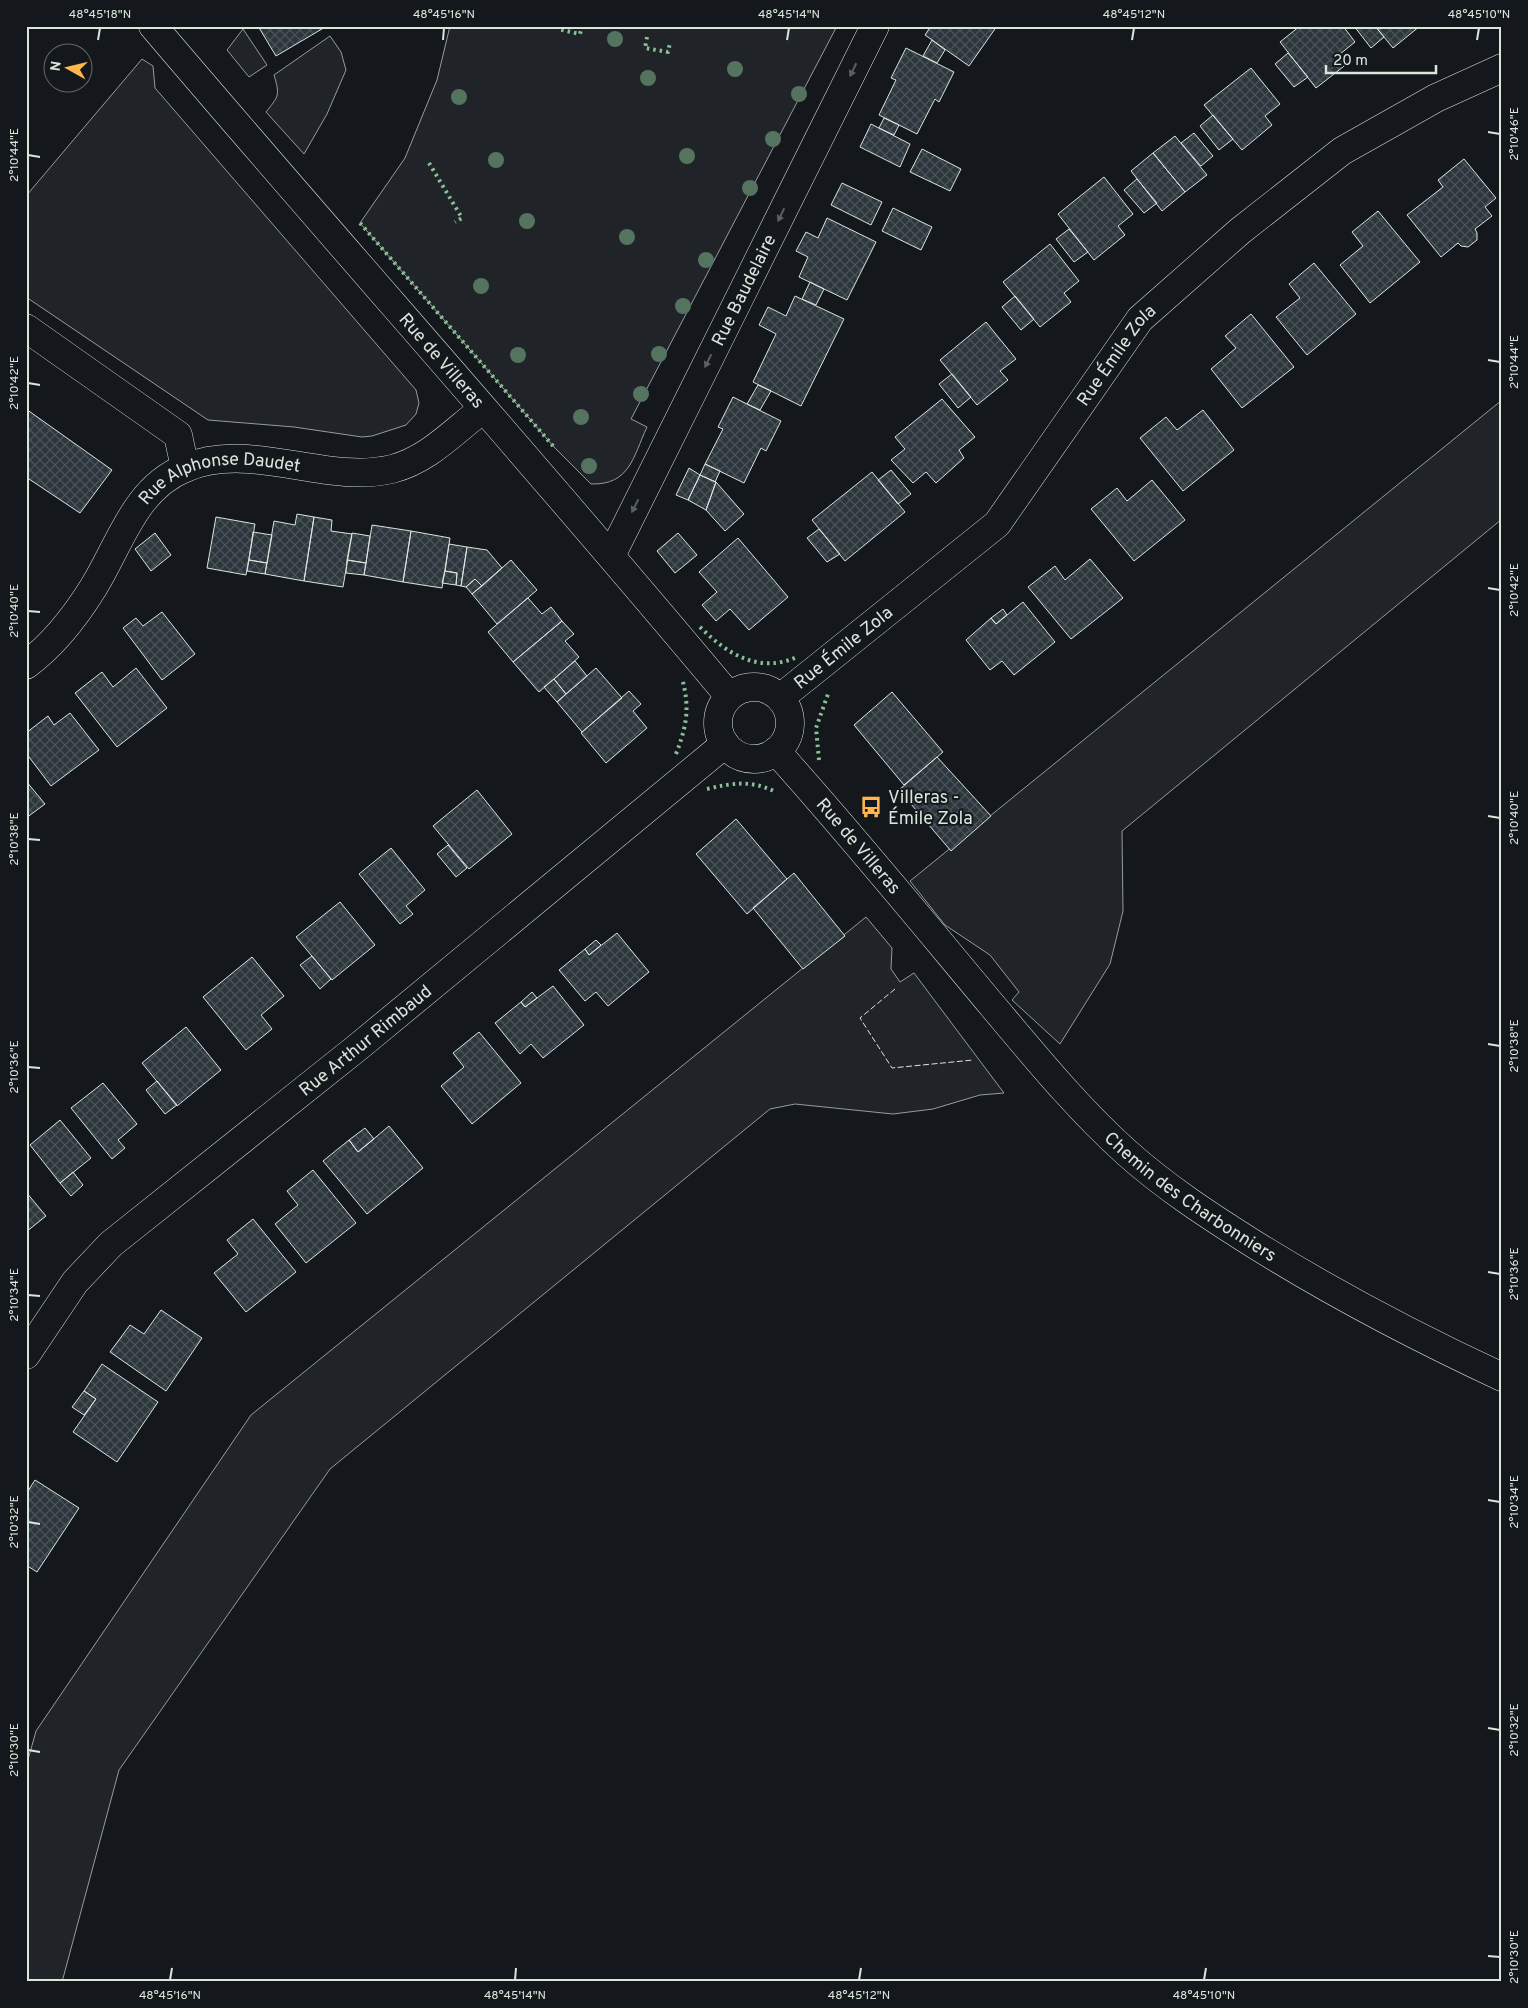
<svg xmlns="http://www.w3.org/2000/svg" width="1528" height="2008" viewBox="0 0 1528 2008" font-family="Overpass,sans-serif">
	<defs>
		<pattern id="building-cross-hatch" width="8" height="8" patternUnits="userSpaceOnUse" patternTransform="scale(1.25)"><rect width="8" height="8" fill="#2c363c"/><path d="M0 0l8 8M0 8l8-8" fill="none" stroke="#4a5358"/></pattern>
	</defs>
	<rect width="100%" height="100%" fill="#14181c"/>
	<path fill="#202428" stroke="#939e99" d="M 450,26 L 837,26 L 631,419 L 647,427 C 633,457 630,485 591,484 L 554,447 L 360,223 L 405,158 L 437,80 Z
		M 243,29 L 267,65 L 249,77 L 227,50 Z
		M 330,36 L 341,52 L 346,70 L 327,114 L 304,154 L 266,112 C 279,96 280,95 274,75 Z
		M 142,59 L 153,66 L 155,88 L 416,390 L 419,403 L 416,414 L 406,425 L 372,436 L 362,437 L 294,427 L 208,420 L 26,297 L 26,196 Z
		M 1502,400 L 1502,519 L 1122,831 L 1123,911 L 1110,964 L 1060,1044 L 1012,1000 L 1019,992 L 990,955 L 945,925 L 910,881 Z
		M 866,917 L 892,948 L 891,969 L 900,982 L 914,973 L 1004,1093 L 980,1095 L 933,1109 L 893,1114 L 795,1104 L 770,1109 L 330,1469 L 119,1770 L 62,1982 L 26,1982 L 26,1767 L 36,1731 L 251,1415 Z"/>
	<path fill="url(#building-cross-hatch)" stroke="#d8e6dc" d="M 258,26 L 327,26 L 276,56 Z
		M 931,26 L 997,26 L 969,66 L 925,35 Z
		M 1300,26 L 1343,26 L 1355,42 L 1340,54 L 1348,63 L 1316,88 L 1280,42 Z
		M 1354,26 L 1375,26 L 1384,37 L 1371,48 Z
		M 1375,26 L 1420,26 L 1393,48 Z
		M 932,40 L 945,50 L 937,63 L 923,56 Z
		M 906,48 L 954,72 L 939,102 L 935,99 L 917,134 L 879,115 L 896,80 L 891,78 Z
		M 1288,53 L 1308,77 L 1294,87 L 1275,64 Z
		M 1251,68 L 1280,104 L 1265,116 L 1272,125 L 1242,150 L 1204,105 Z
		M 1213,115 L 1233,139 L 1219,150 L 1200,126 Z
		M 884,118 L 899,125 L 894,135 L 879,128 Z
		M 871,124 L 910,144 L 900,167 L 860,147 Z
		M 1194,133 L 1213,156 L 1201,166 L 1181,143 Z
		M 1175,136 L 1207,175 L 1185,192 L 1153,153 Z
		M 922,149 L 961,169 L 950,191 L 910,172 Z
		M 1153,153 L 1185,192 L 1162,211 L 1131,171 Z
		M 1464,159 L 1496,198 L 1485,207 L 1492,216 L 1475,229 L 1477,233 L 1477,240 L 1468,247 L 1461,246 L 1458,243 L 1441,257 L 1407,215 L 1443,187 L 1438,180 Z
		M 1104,177 L 1133,214 L 1118,226 L 1125,235 L 1094,260 L 1058,214 Z
		M 1137,179 L 1157,203 L 1144,213 L 1124,190 Z
		M 842,183 L 882,202 L 871,225 L 831,205 Z
		M 893,208 L 932,227 L 921,250 L 882,231 Z
		M 1378,211 L 1420,262 L 1370,303 L 1340,265 L 1363,246 L 1352,232 Z
		M 827,218 L 876,242 L 847,300 L 799,277 L 808,257 L 796,251 L 806,232 L 818,238 Z
		M 1069,229 L 1088,252 L 1074,262 L 1056,239 Z
		M 1050,244 L 1079,281 L 1064,293 L 1071,302 L 1040,327 L 1003,282 Z
		M 1314,263 L 1356,314 L 1307,355 L 1276,317 L 1300,298 L 1289,284 Z
		M 810,282 L 824,289 L 816,305 L 802,299 Z
		M 795,296 L 844,319 L 801,406 L 753,382 L 776,334 L 759,325 L 768,307 L 786,316 Z
		M 1015,296 L 1034,319 L 1021,330 L 1002,307 Z
		M 1251,314 L 1294,367 L 1242,408 L 1211,369 L 1236,348 L 1225,336 Z
		M 986,322 L 1016,359 L 1000,371 L 1008,380 L 977,405 L 940,360 Z
		M 952,374 L 971,397 L 958,408 L 939,384 Z
		M 758,385 L 771,391 L 760,410 L 747,404 Z
		M 733,397 L 781,421 L 766,451 L 761,448 L 744,483 L 705,464 L 723,429 L 718,427 Z
		M 942,399 L 975,437 L 959,450 L 964,458 L 936,483 L 926,472 L 913,483 L 891,460 L 905,449 L 895,437 Z
		M 26,409 L 112,470 L 80,513 L 26,477 Z
		M 1203,410 L 1234,450 L 1183,491 L 1140,438 L 1166,417 L 1177,430 Z
		M 705,464 L 720,471 L 715,482 L 700,475 Z
		M 689,468 L 700,475 L 688,500 L 676,495 Z
		M 891,470 L 911,494 L 898,504 L 878,480 Z
		M 872,472 L 905,512 L 845,561 L 812,520 Z
		M 700,475 L 716,482 L 706,510 L 688,500 Z
		M 1152,480 L 1185,520 L 1134,561 L 1091,509 L 1117,488 L 1127,501 Z
		M 716,482 L 744,514 L 725,531 L 706,510 Z
		M 297,514 L 314,517 L 304,581 L 265,574 L 274,521 L 295,525 Z
		M 216,517 L 255,524 L 246,575 L 207,568 Z
		M 314,517 L 332,520 L 331,531 L 352,534 L 343,587 L 304,581 Z
		M 372,525 L 411,531 L 403,582 L 364,575 Z
		M 819,529 L 840,554 L 827,562 L 807,538 Z
		M 411,531 L 450,538 L 442,588 L 403,582 Z
		M 253,532 L 272,535 L 267,563 L 249,560 Z
		M 155,533 L 171,555 L 151,571 L 135,549 Z
		M 352,533 L 370,536 L 366,563 L 347,560 Z
		M 678,533 L 697,555 L 675,573 L 657,551 Z
		M 738,538 L 788,597 L 749,630 L 730,609 L 716,621 L 702,605 L 717,592 L 699,572 Z
		M 449,544 L 467,547 L 461,586 L 456,585 L 457,573 L 445,571 Z
		M 467,547 L 487,550 L 502,568 L 482,586 L 475,579 L 466,587 L 461,586 Z
		M 1090,559 L 1123,598 L 1071,639 L 1028,587 L 1055,566 L 1065,580 Z
		M 249,560 L 267,563 L 265,574 L 247,571 Z
		M 347,560 L 366,563 L 364,575 L 346,573 Z
		M 511,560 L 537,590 L 497,624 L 472,594 Z
		M 445,571 L 457,573 L 456,585 L 442,583 Z
		M 475,579 L 482,586 L 472,594 L 466,587 Z
		M 528,598 L 542,614 L 551,607 L 562,621 L 513,662 L 488,632 Z
		M 1023,602 L 1055,642 L 1014,675 L 1002,661 L 990,670 L 966,640 L 991,618 L 996,624 Z
		M 1003,609 L 1007,615 L 996,624 L 991,618 Z
		M 162,612 L 195,654 L 162,680 L 123,628 L 136,618 L 143,626 Z
		M 562,621 L 574,634 L 565,641 L 579,657 L 539,692 L 513,662 Z
		M 575,661 L 587,676 L 566,694 L 554,679 Z
		M 136,668 L 167,708 L 117,747 L 75,693 L 102,672 L 113,687 Z
		M 596,668 L 622,698 L 582,732 L 557,702 Z
		M 554,679 L 566,694 L 557,702 L 544,687 Z
		M 629,691 L 641,704 L 633,711 L 647,728 L 606,763 L 581,733 Z
		M 892,692 L 943,752 L 904,785 L 854,725 Z
		M 70,713 L 99,750 L 51,786 L 26,753 L 26,733 L 48,716 L 54,725 Z
		M 937,757 L 991,816 L 951,851 L 899,790 Z
		M 26,781 L 45,804 L 26,818 Z
		M 477,790 L 512,834 L 469,869 L 433,826 Z
		M 736,819 L 787,879 L 747,914 L 696,854 Z
		M 448,845 L 467,868 L 456,877 L 437,854 Z
		M 391,848 L 425,890 L 406,906 L 413,914 L 400,924 L 359,874 Z
		M 794,873 L 845,936 L 803,969 L 753,908 Z
		M 340,902 L 375,945 L 332,980 L 296,937 Z
		M 617,933 L 649,972 L 608,1006 L 596,992 L 585,1001 L 559,970 L 585,949 L 589,955 Z
		M 596,940 L 601,945 L 589,955 L 585,949 Z
		M 312,956 L 331,979 L 320,989 L 300,965 Z
		M 252,957 L 284,996 L 261,1015 L 272,1029 L 246,1050 L 203,997 Z
		M 553,986 L 584,1025 L 543,1058 L 531,1044 L 520,1054 L 495,1023 L 521,1002 L 525,1007 Z
		M 532,992 L 537,998 L 525,1007 L 521,1002 Z
		M 186,1027 L 221,1070 L 177,1106 L 142,1063 Z
		M 479,1032 L 521,1083 L 472,1124 L 441,1086 L 464,1067 L 453,1053 Z
		M 157,1081 L 177,1105 L 165,1114 L 146,1090 Z
		M 103,1083 L 137,1124 L 118,1140 L 125,1148 L 112,1159 L 71,1108 Z
		M 60,1120 L 91,1158 L 60,1183 L 30,1145 Z
		M 389,1126 L 423,1168 L 367,1214 L 323,1161 L 349,1140 L 358,1152 Z
		M 365,1128 L 374,1139 L 358,1152 L 349,1140 Z
		M 313,1170 L 356,1223 L 306,1263 L 275,1224 L 298,1205 L 287,1191 Z
		M 73,1172 L 83,1185 L 71,1196 L 60,1183 Z
		M 26,1192 L 46,1216 L 26,1232 Z
		M 253,1219 L 296,1272 L 246,1312 L 214,1273 L 238,1254 L 227,1240 Z
		M 161,1310 L 202,1338 L 166,1391 L 110,1352 L 130,1325 L 144,1334 Z
		M 102,1364 L 158,1402 L 117,1462 L 73,1432 L 96,1399 L 84,1391 Z
		M 84,1391 L 96,1399 L 84,1415 L 72,1407 Z
		M 35,1480 L 79,1508 L 37,1572 L 26,1565 L 26,1494 Z"/>
	<g fill="none" stroke-linecap="round" stroke-linejoin="round">
		<g stroke="#d8e6dc" stroke-width="29">
			<g id="minor">
				<path id="s1" d="M 153,26 C 344,251 541,470 729,696"/>
				<path d="M 26,328 L 178,435 L 185,468"/>
				<path id="s2" d="M 612,554 L 875,26"/>
				<path id="s3" d="M 26,665 C 53,645 75,617 93,588 C 120,545 134,489 185,468 C 252,440 324,485 392,469 C 428,460 454,431 483,409"/>
				<circle cx="754" cy="723" r="36"/>
				<path id="s4" d="M 780,698 L 997,524 L 1140,319 L 1240,231 L 1342,151 L 1436,98 L 1502,68"/>
				<path id="s5" d="M 776,751 C 850,833 920,919 991,1004 C 1034,1055 1077,1108 1126,1152 C 1166,1188 1211,1217 1257,1246 C 1336,1295 1418,1338 1502,1377"/>
				<path id="s6" d="M 26,1355 L 75,1282 L 111,1244 L 358,1047 L 725,744"/>
			</g>
		</g>
		<use href="#minor" stroke="#14181c" stroke-width="28"/>
		<path stroke="#8ac095" stroke-width="4" stroke-dasharray="2.5 4" stroke-linecap="butt" d="M 559,26 L 558,29 L 580,34 L 582,26
			M 647,37 L 645,48 L 668,52 L 670,43
			M 429,163 L 462,218 L 455,222
			M 360,223 L 554,447
			M 700,627 C 727,654 759,674 797,657
			M 676,754 C 687,725 690,708 682,678
			M 819,760 L 816,728 L 828,694
			M 707,789 C 732,783 750,780 774,791"/>
		<path stroke="#d8e6dc" stroke-width="1" stroke-dasharray="6 2.5" stroke-linecap="butt" d="M 895,989 L 860,1018 L 892,1068 L 973,1060"/>
	</g>
	<g fill="#55745f">
		<circle cx="615" cy="39" r="8"/>
		<circle cx="735" cy="69" r="8"/>
		<circle cx="648" cy="78" r="8"/>
		<circle cx="799" cy="94" r="8"/>
		<circle cx="459" cy="97" r="8"/>
		<circle cx="773" cy="139" r="8"/>
		<circle cx="687" cy="156" r="8"/>
		<circle cx="496" cy="160" r="8"/>
		<circle cx="750" cy="188" r="8"/>
		<circle cx="527" cy="221" r="8"/>
		<circle cx="627" cy="237" r="8"/>
		<circle cx="706" cy="260" r="8"/>
		<circle cx="481" cy="286" r="8"/>
		<circle cx="683" cy="306" r="8"/>
		<circle cx="659" cy="354" r="8"/>
		<circle cx="518" cy="355" r="8"/>
		<circle cx="641" cy="394" r="8"/>
		<circle cx="581" cy="417" r="8"/>
		<circle cx="589" cy="466" r="8"/>
	</g>
	<defs><path id="oneway-solid" d="M-6-.8H1V-3.2L6.5 0L1 3.2V.8H-6Z" transform="scale(1.25)"/></defs>
	<g fill="#59605f">
		<use href="#oneway-solid" transform="translate(853 70) rotate(116)"/>
		<use href="#oneway-solid" transform="translate(781 215) rotate(116)"/>
		<use href="#oneway-solid" transform="translate(708 361) rotate(116)"/>
		<use href="#oneway-solid" transform="translate(635 506) rotate(117)"/>
	</g>
	<path fill="none" stroke="#d8e6dc" stroke-width="2" d="M 98,40 L 100,28M 443,40 L 444,28M 787,40 L 789,28M 1132,40 L 1134,28M 1477,40 L 1479,28M 1488,132 L 1500,134M 28,155 L 40,157M 1488,360 L 1500,362M 28,383 L 40,385M 1488,588 L 1500,590M 28,611 L 40,612M 1488,816 L 1500,818M 28,839 L 40,840M 1488,1044 L 1500,1046M 28,1067 L 40,1068M 1488,1272 L 1500,1274M 28,1295 L 40,1296M 1488,1500 L 1500,1502M 28,1522 L 40,1524M 1488,1728 L 1500,1730M 28,1750 L 40,1752M 1488,1956 L 1500,1957M 170,1980 L 172,1968M 515,1980 L 516,1968M 859,1980 L 861,1968M 1204,1980 L 1206,1968"/>
	<defs>
		<g id="bus-bare" transform="scale(1.725)"><path d="M-5-6H5V4H4V6H2V4H-2V6H-4V4H-5ZM-3.5-4V0h7V-4ZM-3.5 1.2v1.5H-2V1.2ZM2 1.2v1.5H3.5V1.2Z" fill="#ffb74d" stroke="#14181c" stroke-width="2.5" paint-order="stroke"/></g>
	</defs>
	<g fill-rule="evenodd">
		<use href="#bus-bare" x="871" y="807"/>
	</g>
	<g text-anchor="middle" stroke-width="4" stroke-linejoin="round" paint-order="stroke">
		<g font-size="18" fill="#d8e6dc" stroke="#14181c">
			<text dy="6" stroke="none"><textPath href="#s2" startOffset="295">Rue Baudelaire</textPath></text>
			<text dy="6" stroke="none"><textPath href="#s4" startOffset="485">Rue Émile Zola</textPath></text>
			<text dy="6" stroke="none"><textPath href="#s1" startOffset="442">Rue de Villeras</textPath></text>
			<text dy="6" stroke="none"><textPath href="#s3" startOffset="288">Rue Alphonse Daudet</textPath></text>
			<text dy="6" stroke="none"><textPath href="#s4" startOffset="81">Rue Émile Zola</textPath></text>
			<text dy="6" stroke="none"><textPath href="#s5" startOffset="126">Rue de Villeras</textPath></text>
			<text dy="6" stroke="none"><textPath href="#s6" startOffset="466">Rue Arthur Rimbaud</textPath></text>
			<text dy="6" stroke="none"><textPath href="#s5" startOffset="611">Chemin des Charbonniers</textPath></text>
		</g>
		<g font-size="18" fill="#d8e6dc" stroke="#14181c" text-anchor="start">
			<text x="888" y="803">Villeras -<tspan x="888" dy="21">Émile Zola</tspan></text>
		</g>
	</g>
	<rect width="1528" height="2008" fill="none" stroke="#14181c" stroke-width="55"/>
	<g transform="translate(68 68) rotate(278)"><circle r="24" fill="#14181c" stroke="#626a69"/>
	<path d="M0-4L9 19L0 12L-9 19Z" fill="#ffb74d"/>
	<text y="-8" font-size="14" font-weight="bold" text-anchor="middle" fill="#d8e6dc">N</text>
	</g>
	<path d="M1326 65v8h110v-8" fill="none" stroke="#d8e6dc" stroke-width="2.5"/>
	<text x="1333" y="65" font-size="15" fill="#d8e6dc" stroke="#14181c" stroke-width="4" paint-order="stroke">20 m</text>
	<rect x="28" y="28" width="1472" height="1952" fill="none" stroke="#d8e6dc" stroke-width="2"/>
	<g font-size="12" text-anchor="middle" fill="#d8e6dc">
		<text x="100" y="18">48°45'18"N</text>
		<text x="444" y="18">48°45'16"N</text>
		<text x="789" y="18">48°45'14"N</text>
		<text x="1134" y="18">48°45'12"N</text>
		<text x="1479" y="18">48°45'10"N</text>
		<text transform="translate(1514 134) rotate(-90)" y="4">2°10'46"E</text>
		<text transform="translate(14 155) rotate(-90)" y="4">2°10'44"E</text>
		<text transform="translate(1514 362) rotate(-90)" y="4">2°10'44"E</text>
		<text transform="translate(14 383) rotate(-90)" y="4">2°10'42"E</text>
		<text transform="translate(1514 590) rotate(-90)" y="4">2°10'42"E</text>
		<text transform="translate(14 611) rotate(-90)" y="4">2°10'40"E</text>
		<text transform="translate(1514 818) rotate(-90)" y="4">2°10'40"E</text>
		<text transform="translate(14 839) rotate(-90)" y="4">2°10'38"E</text>
		<text transform="translate(1514 1046) rotate(-90)" y="4">2°10'38"E</text>
		<text transform="translate(14 1067) rotate(-90)" y="4">2°10'36"E</text>
		<text transform="translate(1514 1274) rotate(-90)" y="4">2°10'36"E</text>
		<text transform="translate(14 1295) rotate(-90)" y="4">2°10'34"E</text>
		<text transform="translate(1514 1502) rotate(-90)" y="4">2°10'34"E</text>
		<text transform="translate(14 1522) rotate(-90)" y="4">2°10'32"E</text>
		<text transform="translate(1514 1730) rotate(-90)" y="4">2°10'32"E</text>
		<text transform="translate(14 1750) rotate(-90)" y="4">2°10'30"E</text>
		<text transform="translate(1514 1957) rotate(-90)" y="4">2°10'30"E</text>
		<text x="170" y="1999">48°45'16"N</text>
		<text x="515" y="1999">48°45'14"N</text>
		<text x="859" y="1999">48°45'12"N</text>
		<text x="1204" y="1999">48°45'10"N</text>
	</g>
</svg>
